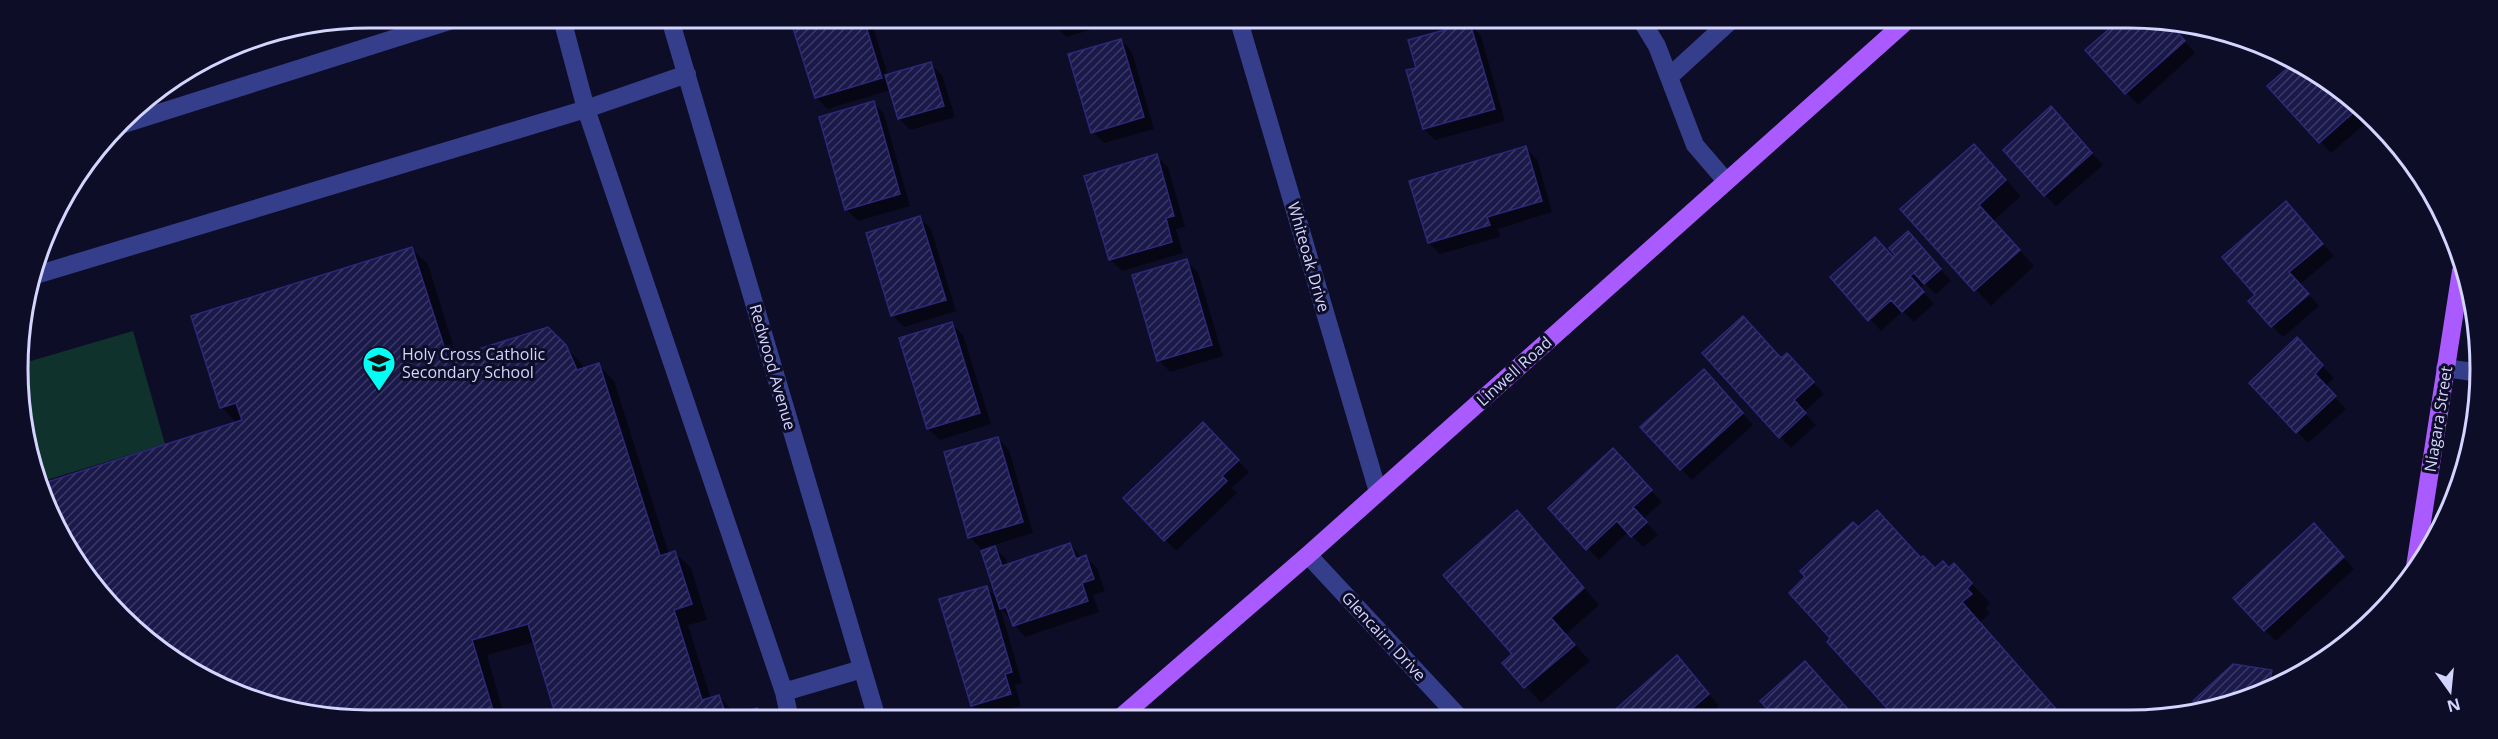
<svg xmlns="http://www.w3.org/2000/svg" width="2498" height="739" viewBox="0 0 2498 739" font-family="'Open Sans',sans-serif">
	<defs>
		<pattern id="building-hatch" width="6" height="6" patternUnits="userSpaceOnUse" patternTransform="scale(1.5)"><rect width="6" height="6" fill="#1b184a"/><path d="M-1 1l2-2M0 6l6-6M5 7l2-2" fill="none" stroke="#3b3965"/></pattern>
	</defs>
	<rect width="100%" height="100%" fill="#0e0d27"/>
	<path fill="#10322c" d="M 133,331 L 165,444 L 40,482 L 30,460 L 24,363 Z"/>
	<path fill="#0007" d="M 814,20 L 871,20 L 888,76 L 931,64 L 942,75 L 955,117 L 910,130 L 899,118 L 891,90 L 827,109 L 816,97 L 794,26 Z
		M 1053,21 L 1121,21 L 1066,37 L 1055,26 Z
		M 1388,22 L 1404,22 L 1391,26 Z
		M 1470,24 L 1481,36 L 1505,121 L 1435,140 L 1424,129 L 1418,69 Z
		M 2116,25 L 2170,25 L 2195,53 L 2138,105 L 2087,50 Z
		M 2196,25 L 2197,25 L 2217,33 L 2210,39 Z
		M 1121,40 L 1132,52 L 1154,129 L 1104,143 L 1093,132 Z
		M 2324,77 L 2368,121 L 2331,153 L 2269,86 Z
		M 873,102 L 884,114 L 910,206 L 858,221 L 847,210 L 820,118 Z
		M 2062,120 L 2103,165 L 2056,206 L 2045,195 Z
		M 1525,148 L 1537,159 L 1552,212 L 1498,229 L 1500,237 L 1440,254 L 1429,243 Z
		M 1156,156 L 1168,167 L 1185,227 L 1176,229 L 1183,253 L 1122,271 L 1110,259 Z
		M 1989,161 L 2021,196 L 1993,221 L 2034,266 L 1991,306 L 1903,210 Z
		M 2286,203 L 2334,256 L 2300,284 L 2319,306 L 2283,337 L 2272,326 L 2258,295 Z
		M 920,218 L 931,229 L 956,311 L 904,327 L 893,316 L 868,234 Z
		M 1919,245 L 1951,281 L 1936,294 L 1925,284 L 1920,288 L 1934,304 L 1914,322 L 1903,311 L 1881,331 L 1832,277 L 1893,258 Z
		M 412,249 L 428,264 L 457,358 L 548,329 L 581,363 L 584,369 L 599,365 L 614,381 L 669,554 L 675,553 L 691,568 L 707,620 L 688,625 L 711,699 L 719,696 L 736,715 L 541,715 L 555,711 L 535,642 L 487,655 L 504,715 L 301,714 L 174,662 L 77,565 L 41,485 L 237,423 L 221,407 Z
		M 1186,261 L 1198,272 L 1223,356 L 1170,372 L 1159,360 Z
		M 952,324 L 963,335 L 991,424 L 940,440 L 928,429 Z
		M 2308,351 L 2334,378 L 2325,387 L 2346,409 L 2308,443 L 2297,432 Z
		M 1782,360 L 1798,366 L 1824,394 L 1804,412 L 1816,425 L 1791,448 L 1780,437 Z
		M 1715,383 L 1753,425 L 1692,480 L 1681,469 Z
		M 1214,435 L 1249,472 L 1232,488 L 1237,493 L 1176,551 L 1125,498 Z
		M 998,438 L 1009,450 L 1033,533 L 981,549 L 970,537 Z
		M 1624,462 L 1662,502 L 1643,519 L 1658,535 L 1643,547 L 1628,532 L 1599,560 L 1550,508 Z
		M 1532,528 L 1599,605 L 1566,634 L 1590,661 L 1541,703 L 1504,663 L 1514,654 Z
		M 1858,529 L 1922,559 L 1935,570 L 1949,570 L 1954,565 L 1990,603 L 1985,608 L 1990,613 L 1980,622 L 2065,718 L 1897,717 L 1829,642 Z
		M 2325,537 L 2354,569 L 2276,641 L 2265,630 Z
		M 1070,544 L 1082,558 L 1086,557 L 1097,568 L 1105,591 L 1093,595 L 1099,612 L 1025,637 L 1000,607 L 1022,683 L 1015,685 L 1021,706 L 982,716 L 972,705 L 986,587 L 998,599 L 995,548 L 1006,559 L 1008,566 Z
		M 1688,669 L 1719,706 L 1706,717 L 1609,717 Z
		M 2271,672 L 2282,683 L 2263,694 L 2204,710 L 2195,701 Z
		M 1816,674 L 1855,717 L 1777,717 L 1763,701 Z"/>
	<path fill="url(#building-hatch)" stroke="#2d2878" stroke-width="1.5" d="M 809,20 L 864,20 L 882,78 L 815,98 L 792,25 Z
		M 1052,21 L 1073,21 L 1053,26 Z
		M 1470,23 L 1495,109 L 1423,129 L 1406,70 L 1416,68 L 1408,40 Z
		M 2114,25 L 2171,25 L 2185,41 L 2125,94 L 2085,50 Z
		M 1121,39 L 1144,117 L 1091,133 L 1068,54 Z
		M 931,62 L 944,106 L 898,119 L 885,75 Z
		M 2292,64 L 2324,77 L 2356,110 L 2319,143 L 2267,86 Z
		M 874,101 L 900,194 L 845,210 L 819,117 Z
		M 2051,106 L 2092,153 L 2044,196 L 2003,150 Z
		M 1974,144 L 2006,180 L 1979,205 L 2020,250 L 1974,291 L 1900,209 Z
		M 1526,146 L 1542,201 L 1487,217 L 1490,225 L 1428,243 L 1409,181 Z
		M 1157,154 L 1174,216 L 1166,218 L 1172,242 L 1109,260 L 1084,176 Z
		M 2286,201 L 2323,244 L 2289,272 L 2309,294 L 2271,327 L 2248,301 L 2255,295 L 2222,257 Z
		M 920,216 L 946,300 L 891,316 L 866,233 Z
		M 1908,231 L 1941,269 L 1924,284 L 1914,273 L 1910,276 L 1924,292 L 1902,312 L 1891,300 L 1868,321 L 1830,277 L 1875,237 L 1893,257 L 1895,255 L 1889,248 Z
		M 412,247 L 448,359 L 548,327 L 566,345 L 577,370 L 599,363 L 660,556 L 675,551 L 692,604 L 674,610 L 702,700 L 719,695 L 726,715 L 536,715 L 554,710 L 528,624 L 472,640 L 493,710 L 486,712 L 487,715 L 301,714 L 174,662 L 77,565 L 41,484 L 242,420 L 236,403 L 220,408 L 191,316 Z
		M 1187,259 L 1212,345 L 1157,361 L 1132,275 Z
		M 1743,316 L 1781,358 L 1787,353 L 1814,382 L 1794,400 L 1806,413 L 1779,438 L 1702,353 Z
		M 952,322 L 980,413 L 927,429 L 899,338 Z
		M 2297,337 L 2323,365 L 2315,374 L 2336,396 L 2296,433 L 2249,383 Z
		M 1704,369 L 1743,413 L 1680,470 L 1640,427 Z
		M 1203,422 L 1239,460 L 1222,476 L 1227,481 L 1164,541 L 1123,498 Z
		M 998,437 L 1023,522 L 968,538 L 944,452 Z
		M 1613,448 L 1652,490 L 1633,507 L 1647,522 L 1631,537 L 1617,521 L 1586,550 L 1548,508 Z
		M 1517,510 L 1584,588 L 1551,618 L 1575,645 L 1524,688 L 1502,663 L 1512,654 L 1443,575 Z
		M 1877,510 L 1921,558 L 1923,556 L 1935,568 L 1943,561 L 1949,568 L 1954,563 L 1972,583 L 1967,589 L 1972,594 L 1962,602 L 2064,718 L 1895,717 L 1827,642 L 1830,638 L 1789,593 L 1805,577 L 1800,571 L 1853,522 L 1858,527 Z
		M 2314,523 L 2344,557 L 2264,631 L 2233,598 Z
		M 1070,543 L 1076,559 L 1086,555 L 1094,579 L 1082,583 L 1088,601 L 1013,626 L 1006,607 L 1000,609 L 981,551 L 995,546 L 1002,566 Z
		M 987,586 L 1012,672 L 1005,674 L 1011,694 L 971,706 L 939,599 Z
		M 1677,655 L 1709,694 L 1688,712 L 1692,717 L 1607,717 Z
		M 1805,661 L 1855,717 L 1775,717 L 1760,701 Z
		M 2233,664 L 2272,670 L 2268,691 L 2221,705 L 2193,701 Z
		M 757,708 L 760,715 L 734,715 Z"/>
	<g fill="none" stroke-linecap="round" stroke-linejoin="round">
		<path stroke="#353e8a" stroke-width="18" d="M 670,19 L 876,715
			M 1239,21 L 1378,492
			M 1643,23 L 1657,46 L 1695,145 L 1726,181
			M 687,74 L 586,109 L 784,692
			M 1669,77 L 1728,23
			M 124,124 L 459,18
			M 36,275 L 586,109 L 562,19
			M 2445,368 L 2473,372
			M 1308,555 L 1459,717
			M 789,715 L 784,692 L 862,669"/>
		<path stroke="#aa5bff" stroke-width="18" d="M 2415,567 L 2461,271
			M 1122,716 L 1308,555 L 1903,24"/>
	</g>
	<defs>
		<g id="school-pin" transform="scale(1.725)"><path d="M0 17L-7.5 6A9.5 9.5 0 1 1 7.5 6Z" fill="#00fff4" stroke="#0e0d27"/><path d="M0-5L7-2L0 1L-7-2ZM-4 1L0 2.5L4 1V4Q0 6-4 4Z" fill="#111"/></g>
	</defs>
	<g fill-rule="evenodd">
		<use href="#school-pin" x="379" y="363"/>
	</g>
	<g text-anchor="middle" stroke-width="6" stroke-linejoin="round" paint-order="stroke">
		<g font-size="16" fill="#d4d5ff" stroke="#0e0d27">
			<text transform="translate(1309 257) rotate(74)" y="6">Whiteoak Drive</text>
			<text transform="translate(773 367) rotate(74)" y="6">Redwood Avenue</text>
			<text transform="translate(1514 371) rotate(-42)" y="6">Linwell Road</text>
			<text transform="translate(2438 419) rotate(-81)" y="6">Niagara Street</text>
			<text transform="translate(1384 636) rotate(47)" y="6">Glencairn Drive</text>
		</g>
		<g font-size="16" fill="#d4d5ff" stroke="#0e0d27" text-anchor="start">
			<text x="402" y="360">Holy Cross Catholic<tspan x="402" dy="18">Secondary School</tspan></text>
		</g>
	</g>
	<path d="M0 0H2498V739H0ZM369 28H2129A341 341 0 0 1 2470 369V369A341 341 0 0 1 2129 710H369A341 341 0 0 1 28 369V369A341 341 0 0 1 369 28Z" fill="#0e0d27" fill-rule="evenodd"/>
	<path fill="none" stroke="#d4d5ff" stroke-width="3" d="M369 28H2129A341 341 0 0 1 2470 369V369A341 341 0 0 1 2129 710H369A341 341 0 0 1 28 369V369A341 341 0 0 1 369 28Z"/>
	<g transform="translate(2450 691) rotate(165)" stroke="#0e0d27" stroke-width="4.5" paint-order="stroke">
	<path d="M0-4.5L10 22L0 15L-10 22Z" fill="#d4d5ff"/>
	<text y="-9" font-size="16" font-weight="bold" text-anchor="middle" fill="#d4d5ff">N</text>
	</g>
</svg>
